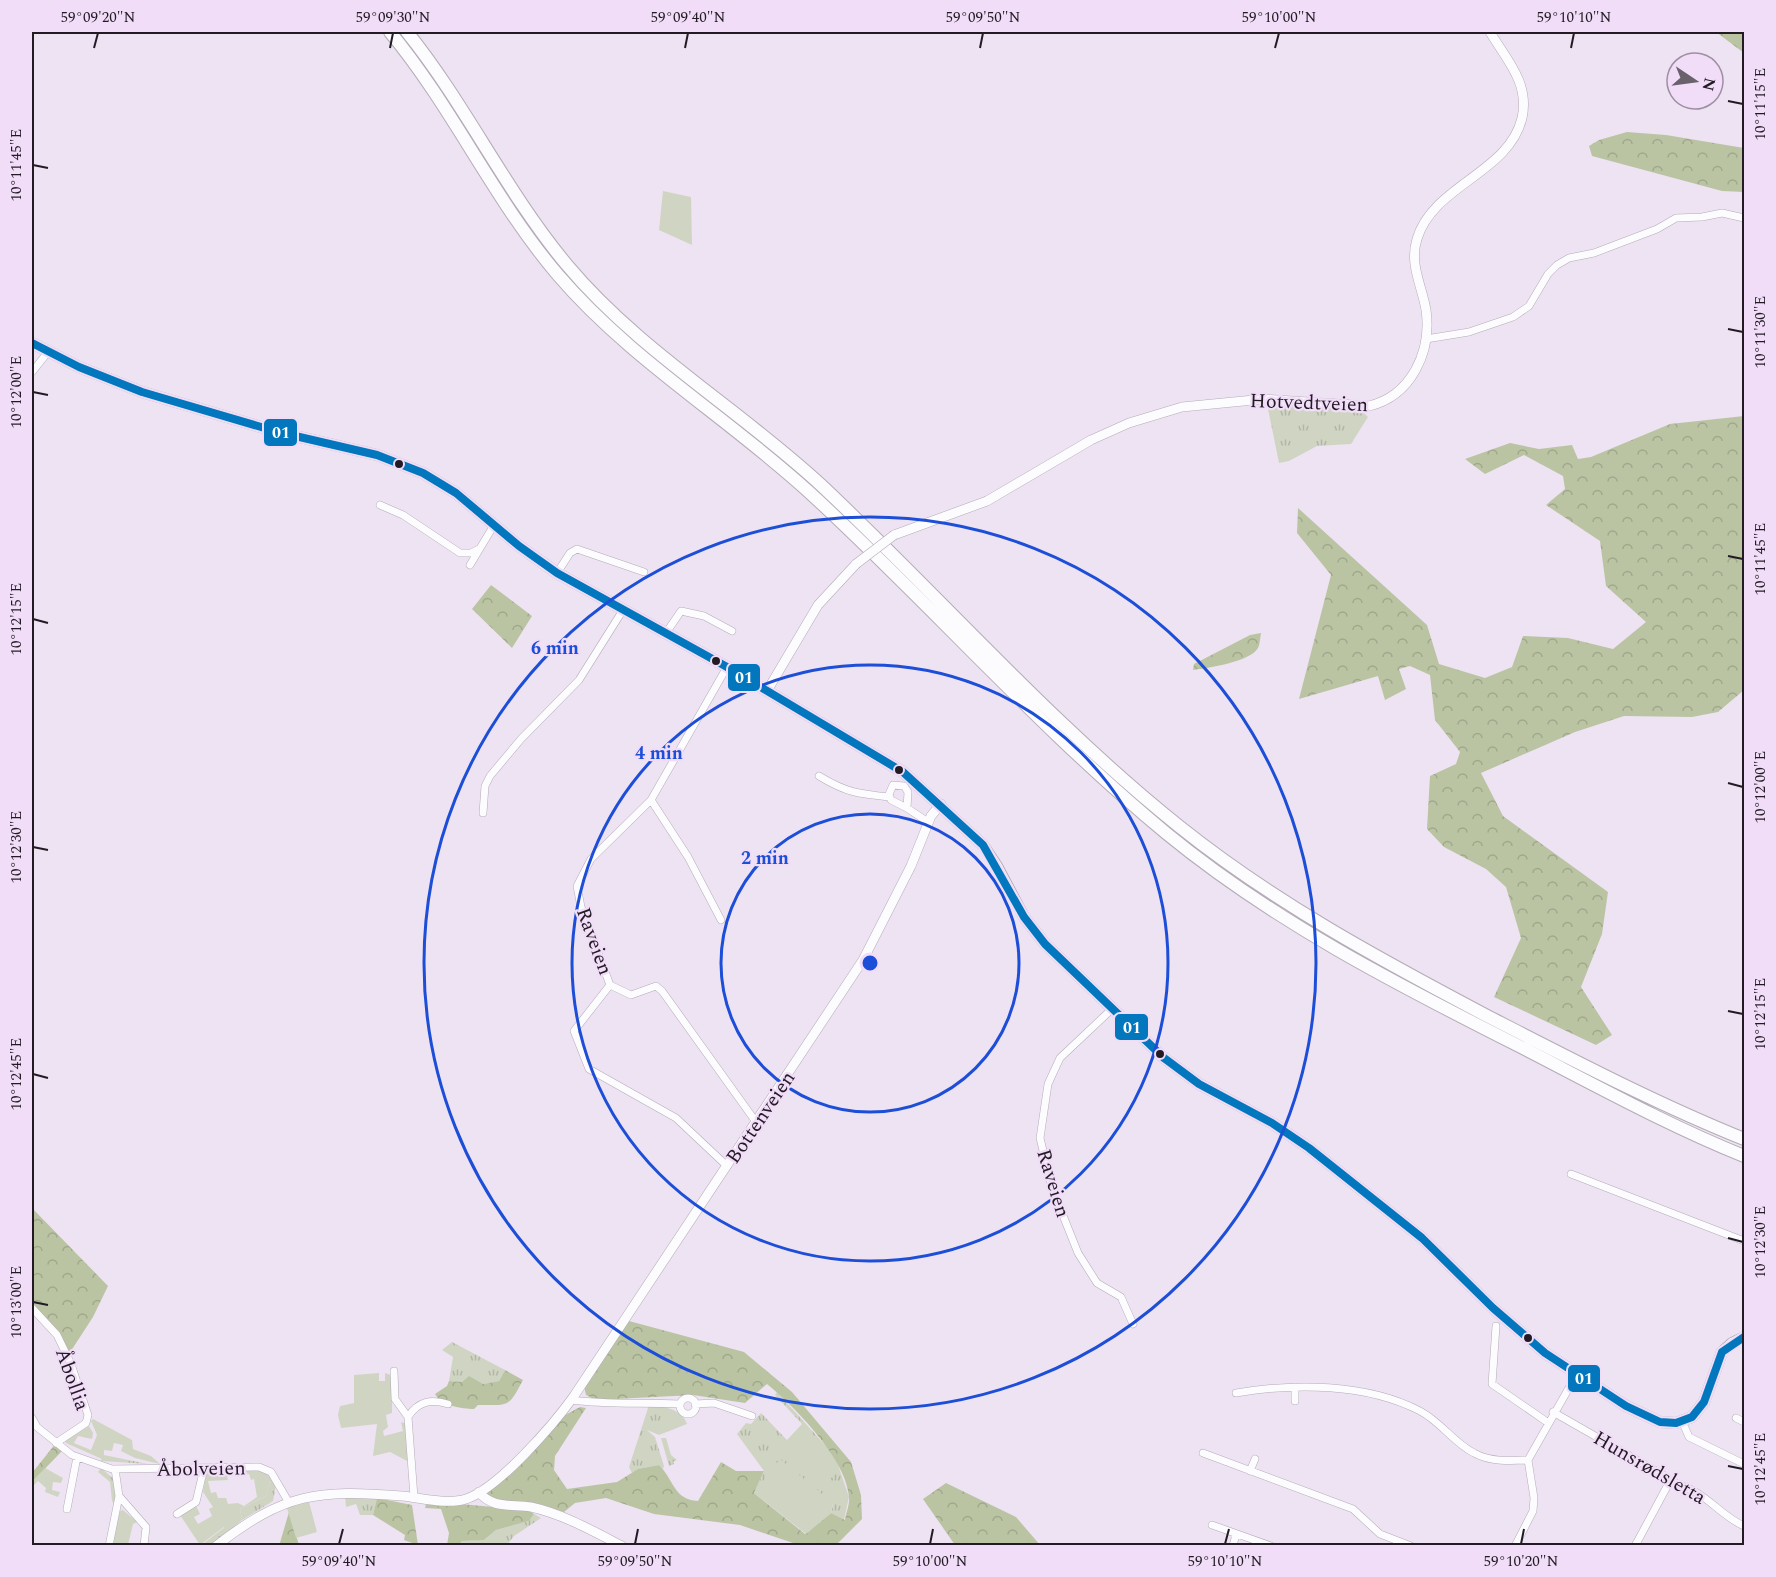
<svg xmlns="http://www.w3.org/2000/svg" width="1776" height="1577" viewBox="0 0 1776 1577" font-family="Spectral,serif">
	<defs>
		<pattern id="grass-tufts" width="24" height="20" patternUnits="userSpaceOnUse" patternTransform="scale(1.5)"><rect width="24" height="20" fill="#d0d5c3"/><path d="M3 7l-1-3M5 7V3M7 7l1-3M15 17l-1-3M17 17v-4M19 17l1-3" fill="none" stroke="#b2b6a7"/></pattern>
		<pattern id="forest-crowns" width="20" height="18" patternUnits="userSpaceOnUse" patternTransform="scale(1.5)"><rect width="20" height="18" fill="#bac4a3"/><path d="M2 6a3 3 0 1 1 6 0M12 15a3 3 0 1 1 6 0" fill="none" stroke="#a0a88c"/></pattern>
	</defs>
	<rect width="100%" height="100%" fill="#eee3f2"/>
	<path fill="url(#grass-tufts)" d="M 1271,402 L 1364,413 L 1368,417 L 1351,444 L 1317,446 L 1289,461 L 1279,463 L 1268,409 Z
		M 452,1342 L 505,1370 L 499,1381 L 483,1384 L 449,1381 L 453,1357 L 442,1350 Z
		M 777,1392 L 835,1456 L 849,1497 L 844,1520 L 831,1513 L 833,1503 L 754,1493 L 764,1471 L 737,1434 L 746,1423 L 751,1424 L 761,1413 L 787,1440 L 802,1424 L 775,1395 Z
		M 649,1405 C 663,1406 682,1409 687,1424 L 659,1435 L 647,1430 L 655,1437 L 664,1466 L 663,1469 L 659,1465 L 639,1469 L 632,1473 L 629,1467 Z
		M 661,1438 L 666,1438 L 671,1455 L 677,1460 L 673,1462 L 674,1464 L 669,1466 Z
		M 104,1449 L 104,1455 L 148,1464 L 101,1461 Z
		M 101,1468 L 115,1480 L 115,1505 L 112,1501 L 110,1482 L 98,1472 Z
		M 271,1477 L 276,1485 L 273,1501 L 242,1520 L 240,1509 L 266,1496 Z
		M 345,1496 L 377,1498 L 373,1515 L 360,1515 L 356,1504 L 346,1507 Z
		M 534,1514 L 541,1518 L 514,1536 L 507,1545 L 459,1546 L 462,1541 L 484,1540 L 496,1530 L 529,1521 Z
		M 225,1527 L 228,1532 L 211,1545 L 206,1545 L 204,1543 Z"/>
	<path fill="url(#forest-crowns)" d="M 1716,32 L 1744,32 L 1744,53 Z
		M 1627,132 L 1666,135 L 1744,148 L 1744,192 L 1722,191 L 1592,156 L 1589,146 L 1599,140 Z
		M 1744,416 L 1744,690 L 1718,712 L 1692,717 L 1624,716 L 1575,732 L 1481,773 L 1503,816 L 1608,892 L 1602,934 L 1581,987 L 1612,1035 L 1596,1045 L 1494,997 L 1521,938 L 1506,887 L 1486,869 L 1444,847 L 1427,829 L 1430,776 L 1456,764 L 1460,752 L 1435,720 L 1430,675 L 1410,666 L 1399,669 L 1406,689 L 1385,700 L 1378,676 L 1299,699 L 1331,575 L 1297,533 L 1298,508 L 1427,625 L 1439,664 L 1485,678 L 1512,667 L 1523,636 L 1568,638 L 1613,649 L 1646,622 L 1606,586 L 1600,541 L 1546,505 L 1565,489 L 1563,476 L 1524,455 L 1485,474 L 1465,459 L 1510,443 L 1539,449 L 1572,445 L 1578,459 L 1591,457 L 1670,424 Z
		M 491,585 L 532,616 L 512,648 L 472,609 Z
		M 1261,633 C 1260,638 1260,644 1258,648 C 1250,662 1208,668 1193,670 L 1194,664 L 1250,635 Z
		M 32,1208 L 108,1286 L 93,1317 L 67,1357 L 57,1335 L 32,1308 Z
		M 629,1321 L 744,1352 L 792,1392 L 851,1462 L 861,1495 L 862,1519 L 836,1545 L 799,1545 L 740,1525 L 654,1514 L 606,1498 L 575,1503 L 564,1512 L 497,1504 L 480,1492 L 556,1420 L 580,1407 L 586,1408 L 555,1456 L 554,1470 L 567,1489 L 617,1482 L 638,1469 L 659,1465 C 674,1480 674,1500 698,1501 L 721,1462 L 736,1471 L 764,1471 L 754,1493 L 805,1534 L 831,1513 L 845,1520 C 846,1513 850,1504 849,1497 C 847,1460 794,1406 767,1384 L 745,1403 L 693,1395 L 596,1400 L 586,1395 L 584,1386 Z
		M 505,1370 L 523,1380 C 508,1408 510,1405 478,1405 L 474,1409 C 462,1409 440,1405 435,1394 L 447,1386 L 449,1381 L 462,1382 L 469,1376 L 483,1384 L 499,1381 Z
		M 56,1443 L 64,1449 L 32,1482 L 32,1473 Z
		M 946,1483 L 1016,1517 L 1040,1545 L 955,1545 L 923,1499 Z
		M 377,1498 L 412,1505 L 418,1545 L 404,1540 L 405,1535 L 373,1515 Z
		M 427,1501 L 528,1510 L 534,1514 L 529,1521 L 496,1530 L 484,1540 L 462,1541 L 459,1545 L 447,1545 L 449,1533 L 441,1509 L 425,1508 Z
		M 289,1512 L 299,1545 L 279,1546 Z"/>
	<path fill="#d0d5c3" d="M 663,191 L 691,197 L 692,245 L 659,230 Z
		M 379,1373 L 379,1381 L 385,1381 L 385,1373 L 391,1375 L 392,1378 L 392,1413 L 386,1415 L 388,1427 L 383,1431 L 384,1436 L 403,1431 L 401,1422 L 407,1424 L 409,1462 L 390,1452 L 373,1456 L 377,1424 L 341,1428 L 338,1415 L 340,1406 L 354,1403 L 354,1375 Z
		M 93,1419 L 132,1440 L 133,1449 L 151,1456 L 160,1464 L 135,1458 L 121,1451 L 123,1445 L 114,1443 L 112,1451 L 104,1450 L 102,1459 L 66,1443 L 65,1441 L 89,1426 L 93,1433 L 92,1439 L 78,1436 L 74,1443 L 91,1450 L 97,1435 L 91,1421 Z
		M 805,1429 L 825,1450 L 835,1473 L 824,1488 L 782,1456 L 784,1451 Z
		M 780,1459 L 833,1503 L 831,1513 L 806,1534 L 754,1493 Z
		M 45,1468 L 63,1478 L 61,1483 L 53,1482 L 52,1490 L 60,1492 L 58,1497 L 45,1492 L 46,1488 L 38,1481 L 32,1487 L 32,1482 Z
		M 225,1468 L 228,1480 L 208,1481 L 211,1493 L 216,1492 L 218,1498 L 226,1498 L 228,1504 L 238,1503 L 244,1506 L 257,1497 L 254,1479 L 251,1480 L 249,1474 L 237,1477 L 236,1470 C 250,1469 261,1466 271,1477 L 266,1496 L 240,1509 L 242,1520 L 228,1532 L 224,1527 L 200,1545 L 180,1515 L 196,1506 L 200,1514 L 194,1517 L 198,1524 L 212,1516 L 209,1509 L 213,1507 L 203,1492 L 207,1470 Z
		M 309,1502 L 317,1532 L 296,1538 L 287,1508 Z
		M 123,1510 L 137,1522 L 133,1524 L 128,1545 L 112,1546 L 120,1511 Z"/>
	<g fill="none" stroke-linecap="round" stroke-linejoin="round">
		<g stroke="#b4acb7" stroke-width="8">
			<path id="minor" d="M 1426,339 L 1469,332 L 1513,317 L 1529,306 L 1548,274 L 1557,265 L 1569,258 L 1594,253 L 1657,229 L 1676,218 L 1702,217 L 1722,213 L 1744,218
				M 32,372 L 48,352
				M 380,505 L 403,515 L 460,553 L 471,553 L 479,549
				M 470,565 L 494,525
				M 557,573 L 570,553 L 577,549 L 644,572
				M 666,633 L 681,611 L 704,616 L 732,631
				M 819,776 C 847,793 859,794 890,797
				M 651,800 L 688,857 L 721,920
				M 907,808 L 891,800 L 889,794 L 893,785 L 904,786 L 908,792 L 907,808 L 928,822
				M 483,813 L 485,786 L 490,776 L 521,739 L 579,680 L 623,610
				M 610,985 L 631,995 L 656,986 L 662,991 L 756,1122
				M 1113,1008 L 1060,1058 L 1048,1084 L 1040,1138 L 1052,1188 L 1078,1253 L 1097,1283 L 1121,1297 L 1133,1324
				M 727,1166 L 676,1118 L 589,1069 L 574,1031 L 610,985 L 581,907 L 577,886 L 591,859 L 651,800 L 727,667
				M 1571,1174 L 1744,1241
				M 32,1308 L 57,1335 L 71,1364 L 88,1415 L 86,1423 L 56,1443
				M 1496,1326 L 1492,1384 L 1547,1422
				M 394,1371 L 395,1399 L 408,1417
				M 1295,1387 L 1295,1401
				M 1236,1393 C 1294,1383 1366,1383 1420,1411 C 1441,1422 1454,1443 1474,1453 C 1490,1462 1511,1461 1528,1460
				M680 1406a8 8 0 1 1 16 0a8 8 0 1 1-16 0Z
				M 571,1400 C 607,1405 644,1402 680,1404
				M 695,1404 L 714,1403 L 752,1416
				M 1553,1412 L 1665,1476 C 1673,1484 1684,1486 1694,1491 C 1712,1501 1725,1518 1744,1526
				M 408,1417 L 414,1497
				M 408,1417 C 418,1401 431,1399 448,1404
				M 32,1418 L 37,1427 L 72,1455 L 112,1469 L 259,1467 L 271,1472 L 288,1501
				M 1736,1418 L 1744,1422
				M 1682,1421 L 1689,1437 L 1744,1464
				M 1203,1453 L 1353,1509 L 1380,1534 L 1411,1546
				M 1250,1471 L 1255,1459
				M 119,1496 L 146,1527 L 144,1546
				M 67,1509 L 77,1457
				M 177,1514 L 196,1502 L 204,1468
				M 1212,1525 L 1271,1546
				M 109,1546 L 119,1496 L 115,1469
				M 1233,1546 L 1236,1534
				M 1515,1546 L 1533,1511 L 1534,1498 L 1528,1460 L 1578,1372
				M 1635,1546 L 1670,1481"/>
		</g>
		<g stroke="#b4acb7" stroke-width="10">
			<path id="secondary" d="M 894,535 L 987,501 L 1091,440 L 1129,423 L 1182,407 L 1264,399 L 1369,406 C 1411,396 1432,352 1426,310 C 1422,286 1409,264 1417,239 C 1433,185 1509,173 1522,118 C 1530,83 1506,59 1490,32
				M 767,691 L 818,605 L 856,564
				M 479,1492 C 492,1509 512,1504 531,1507 C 563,1514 593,1531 622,1546
				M 216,1546 C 284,1493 318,1489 402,1496 C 422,1498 447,1505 466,1499 C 498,1489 554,1424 574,1396 L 863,960 L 911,866 L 931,816 L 941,804"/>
		</g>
		<g stroke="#b4acb7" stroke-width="12">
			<path id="primary" d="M 32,343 L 79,367 L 142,392 L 278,432 L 377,455 L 423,473 L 456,493 L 519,546 L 557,573 L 727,667 L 903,772 L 983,845 L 997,866 L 1024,917 L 1045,944 L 1164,1058 L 1199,1084 L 1272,1123 L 1309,1148 L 1422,1238 L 1493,1308 L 1545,1353 L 1626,1406 L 1660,1422 L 1676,1423 L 1692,1417 L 1704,1402 L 1722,1352 L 1732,1343 L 1744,1337"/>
		</g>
		<g stroke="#b4acb7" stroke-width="14">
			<path id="motorway" d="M 390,32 C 453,108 494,200 558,275 C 630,359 727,417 809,492 C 930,603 1039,728 1166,833 C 1273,921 1396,984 1519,1046 C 1593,1084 1667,1125 1744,1156
				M 407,32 C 466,105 506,192 567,265 C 639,351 739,409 821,485 C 941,598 1051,724 1180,827 C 1275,903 1381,960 1489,1017 C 1573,1060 1657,1104 1744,1139"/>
		</g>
		<use href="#minor" stroke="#fcfbfd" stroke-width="7"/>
		<use href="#secondary" stroke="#fcfbfd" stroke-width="9"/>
		<use href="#primary" stroke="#fcfbfd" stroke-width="10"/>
		<use href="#motorway" stroke="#fcfbfd" stroke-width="12"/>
		<g stroke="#b4acb7" stroke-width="10" stroke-linecap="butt">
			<path id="secondary-bridge" d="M 856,564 L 894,535"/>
		</g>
		<use href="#secondary-bridge" stroke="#fcfbfd" stroke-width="9"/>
		<g stroke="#f1ddf8" stroke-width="12">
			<path id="bus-1" d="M 32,343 L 79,367 L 142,392 L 278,432 L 377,455 L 423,473 L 456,493 L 519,546 L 557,573 L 727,667 L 903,772 L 983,845 L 1024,917 L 1045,944 L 1164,1058 L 1199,1084 L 1272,1123 L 1309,1148 L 1422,1238 L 1493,1308 L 1545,1353 L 1626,1406 L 1660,1422 L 1676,1423 L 1692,1417 L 1704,1402 L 1722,1352 L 1744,1337"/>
		</g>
		<use href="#bus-1" stroke="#0277bd" stroke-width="8"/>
	</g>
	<path fill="none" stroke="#221b24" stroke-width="2" d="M 94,48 L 98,33M 390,48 L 393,33M 685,48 L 688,33M 980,48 L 983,33M 1275,48 L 1279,33M 1571,48 L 1574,33M 1728,101 L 1743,104M 33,165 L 48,168M 1728,329 L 1743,332M 33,392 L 48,395M 1728,556 L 1743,559M 33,619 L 48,623M 1728,783 L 1743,787M 33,847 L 48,850M 1728,1011 L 1743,1014M 33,1074 L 48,1078M 1728,1238 L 1743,1242M 33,1302 L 48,1305M 1728,1466 L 1743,1469M 339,1544 L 343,1529M 635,1544 L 638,1529M 930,1544 L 933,1529M 1225,1544 L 1229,1529M 1521,1544 L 1524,1529"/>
	<g fill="none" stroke="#1d4ed8" stroke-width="3">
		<circle cx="870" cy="963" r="149"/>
		<circle cx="870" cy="963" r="298"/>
		<circle cx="870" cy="963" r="446"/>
	</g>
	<g fill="#221b24" stroke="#f1ddf8" stroke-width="2">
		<circle cx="399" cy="464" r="5"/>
		<circle cx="716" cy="661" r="5"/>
		<circle cx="899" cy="770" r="5"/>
		<circle cx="1160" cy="1054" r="5"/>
		<circle cx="1528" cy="1338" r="5"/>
	</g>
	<g text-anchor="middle" stroke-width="4.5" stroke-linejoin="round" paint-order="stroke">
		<g font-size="20" fill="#221b24" stroke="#f1ddf8">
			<text transform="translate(1309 402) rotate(2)" y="7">Hotvedtveien</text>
			<text transform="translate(595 941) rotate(70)" y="7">Raveien</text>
			<text transform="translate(760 1117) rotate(-56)" y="7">Bottenveien</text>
			<text transform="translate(1054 1183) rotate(73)" y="7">Raveien</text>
			<text transform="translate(73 1379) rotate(70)" y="7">Åbollia</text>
			<text transform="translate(1650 1467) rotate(30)" y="7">Hunsrødsletta</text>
			<text transform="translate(201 1468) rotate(-1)" y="7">Åbolveien</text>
		</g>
	</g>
	<circle cx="870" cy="963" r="9" fill="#1d4ed8" stroke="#f1ddf8" stroke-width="3"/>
	<g font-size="18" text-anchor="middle" font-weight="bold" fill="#1d4ed8" stroke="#f1ddf8" stroke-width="4.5" stroke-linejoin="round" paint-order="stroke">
		<text x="555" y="654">6 min</text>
		<text x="659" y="759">4 min</text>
		<text x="765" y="864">2 min</text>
	</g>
	<g stroke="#f1ddf8" stroke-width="2">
		<rect x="263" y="418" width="35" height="29" rx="6" fill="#0277bd"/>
		<rect x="727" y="663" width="34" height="29" rx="6" fill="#0277bd"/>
		<rect x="1114" y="1013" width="35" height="28" rx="6" fill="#0277bd"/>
		<rect x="1567" y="1364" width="34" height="29" rx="6" fill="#0277bd"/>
	</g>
	<g font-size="16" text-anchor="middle" font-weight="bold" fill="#fff">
		<text x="281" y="438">01</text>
		<text x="744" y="683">01</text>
		<text x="1132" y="1033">01</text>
		<text x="1584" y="1384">01</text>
	</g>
	<rect width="1776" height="1577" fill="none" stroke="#f1ddf8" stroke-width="66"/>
	<g transform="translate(1695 81) rotate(103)"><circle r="28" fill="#f1ddf8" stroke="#9e8fa3" stroke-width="1.5"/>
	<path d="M0-4.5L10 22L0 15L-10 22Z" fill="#69616c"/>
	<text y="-9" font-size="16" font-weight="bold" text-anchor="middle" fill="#221b24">N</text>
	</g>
	<rect x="33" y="33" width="1710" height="1511" fill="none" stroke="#221b24" stroke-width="2"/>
	<g font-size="15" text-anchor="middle" fill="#221b24">
		<text x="98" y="22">59°09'20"N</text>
		<text x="393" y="22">59°09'30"N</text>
		<text x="688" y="22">59°09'40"N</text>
		<text x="983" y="22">59°09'50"N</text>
		<text x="1279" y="22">59°10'00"N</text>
		<text x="1574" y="22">59°10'10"N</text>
		<text transform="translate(1760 104) rotate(-90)" y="5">10°11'15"E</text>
		<text transform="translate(16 165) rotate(-90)" y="5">10°11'45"E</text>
		<text transform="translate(1760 332) rotate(-90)" y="5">10°11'30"E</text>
		<text transform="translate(16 392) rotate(-90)" y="5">10°12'00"E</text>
		<text transform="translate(1760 559) rotate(-90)" y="5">10°11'45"E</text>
		<text transform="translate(16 619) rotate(-90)" y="5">10°12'15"E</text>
		<text transform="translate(1760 787) rotate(-90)" y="5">10°12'00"E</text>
		<text transform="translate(16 847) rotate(-90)" y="5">10°12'30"E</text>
		<text transform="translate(1760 1014) rotate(-90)" y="5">10°12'15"E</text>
		<text transform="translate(16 1074) rotate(-90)" y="5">10°12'45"E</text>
		<text transform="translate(1760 1242) rotate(-90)" y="5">10°12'30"E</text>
		<text transform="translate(16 1302) rotate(-90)" y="5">10°13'00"E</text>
		<text transform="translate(1760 1469) rotate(-90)" y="5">10°12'45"E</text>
		<text x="339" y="1566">59°09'40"N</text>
		<text x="635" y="1566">59°09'50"N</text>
		<text x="930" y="1566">59°10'00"N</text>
		<text x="1225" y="1566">59°10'10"N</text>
		<text x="1521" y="1566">59°10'20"N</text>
	</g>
</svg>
